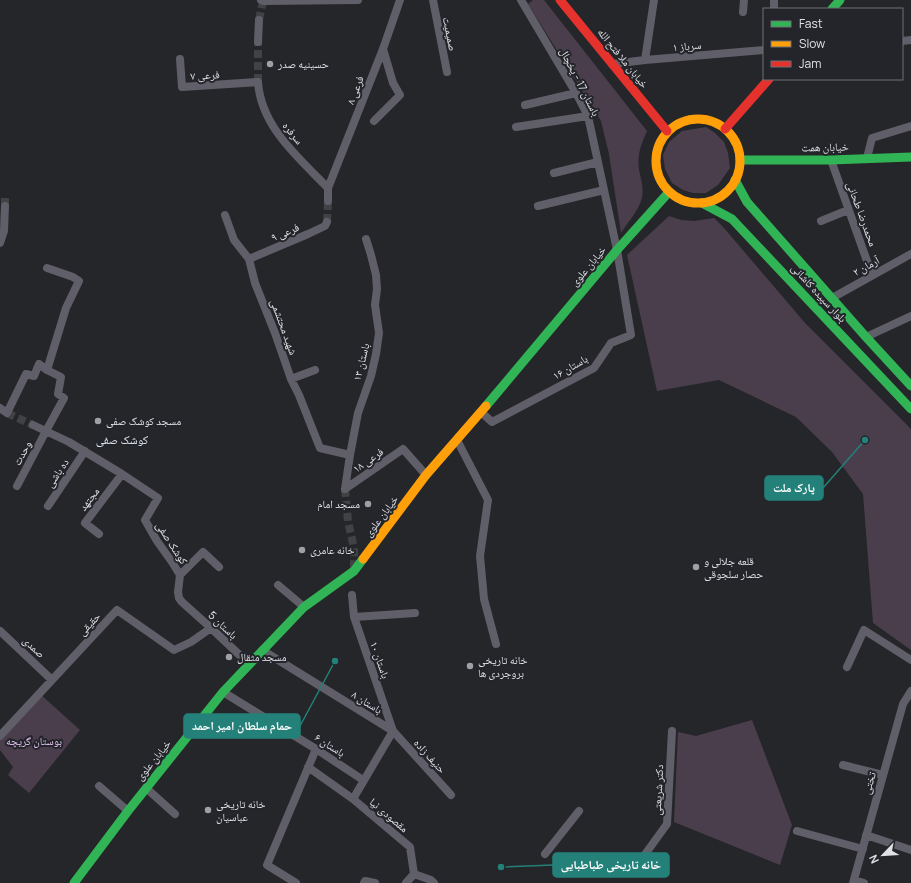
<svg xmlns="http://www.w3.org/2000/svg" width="911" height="883" viewBox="0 0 911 883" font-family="Manrope,'Noto Naskh Arabic',sans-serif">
	<rect width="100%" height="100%" fill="#252629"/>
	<path fill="#4a3e4d" d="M 533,0 L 544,0 L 647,131 C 641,145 637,154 639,170 C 641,179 644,188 642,198 C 639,210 628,222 621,233 L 609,154 L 601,121 L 528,4 Z
		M 706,127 L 715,133 L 724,142 L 728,153 L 730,168 L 718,185 L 706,193 L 693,193 L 683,190 L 672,183 L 665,169 L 663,155 L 669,142 L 682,131 Z
		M 669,216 L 681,220 L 694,221 L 714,218 L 724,228 L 805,323 L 911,429 L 911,650 L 873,623 L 863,494 L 832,452 L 796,417 L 719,380 L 657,391 L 627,255 Z
		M 40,694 L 80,730 L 29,793 L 8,775 L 13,767 L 0,750 L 0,736 Z
		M 752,720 L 792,825 L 780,865 L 674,822 L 678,732 L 696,736 Z"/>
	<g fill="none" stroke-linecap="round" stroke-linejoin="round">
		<path stroke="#414245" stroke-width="8" stroke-dasharray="8 4" stroke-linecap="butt" d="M 259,20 L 263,1
			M 258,82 L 258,42
			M 5,206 L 5,195
			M 327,222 L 328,201
			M 7,413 L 33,425
			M 345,489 L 348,521 L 354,548 L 354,571"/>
		<path stroke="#605e68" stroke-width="8" d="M 261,0 L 263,1 L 358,0
			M 433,0 L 447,72
			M 774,9 L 774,0
			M 743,12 L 744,0
			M 902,41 L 911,40
			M 258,42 L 259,20
			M 180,59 L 182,87 L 258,82 C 261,127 299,158 328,188
			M 645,60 L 654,0
			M 612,64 L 645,60 L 764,50
			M 525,105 L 576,93
			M 374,121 L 400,95 L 393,83 L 383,49
			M 516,127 L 588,116
			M 867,158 L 872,138 L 911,126
			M 831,160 L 872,275
			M 554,173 L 598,162
			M 328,201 L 328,188 L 383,49 L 400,0
			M 538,206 L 604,190
			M 225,215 L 234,240 L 249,259 L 255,283 L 275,333 L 291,379 L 299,395 L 320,448 L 350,455
			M 821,221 L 848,210
			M 0,243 L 4,231 L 5,206
			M 249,259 L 308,234 L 325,226 L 327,222
			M 832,298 L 911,254
			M 866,337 L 911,316
			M 291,379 L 315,370
			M 0,408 L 7,413 L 26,374 L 34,376 L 39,364 L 47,370
			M 481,412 L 492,422 L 594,368 L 611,343 L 631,335 L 617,250 L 588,116 L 576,93 L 521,0
			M 33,425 L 69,442 L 122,474 L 158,498 L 145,520 L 157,541 L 172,562 L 180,575 L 178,592 L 179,598 L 182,602 L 211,628 L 249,664
			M 457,440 L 488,500 L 480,556 L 484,599 L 496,644
			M 17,486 L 46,431 L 64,398 L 58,394 L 61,377 L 47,370 L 66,308 L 79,281 L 73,277 L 47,268
			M 345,489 L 350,455 L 358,413 L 371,376 L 376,354 L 379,333 L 375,305 L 377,289 L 376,275 L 371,255 L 366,239
			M 345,489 L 403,449 L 426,475
			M 48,506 L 85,451
			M 99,534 L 85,523 L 122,474
			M 180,575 L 203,552 L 219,567
			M 278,585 L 304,607
			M 352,595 L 354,617 L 393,731 L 451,795
			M 354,617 L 415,613
			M 0,631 L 52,680
			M 262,650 L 393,731 L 353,799
			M 847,667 L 864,630 L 911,660
			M 223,692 L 316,749 L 363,780
			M 0,736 L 117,610 L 174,650 L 191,642 L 211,628
			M 843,765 L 883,775
			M 308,767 L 353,799 L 410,847 L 414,874 L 431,880 L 434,883
			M 99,786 L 128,811
			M 146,788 L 175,814
			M 797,831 L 863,849
			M 866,835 L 911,850
			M 545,854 L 579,811
			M 638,864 L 667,824 L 672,731
			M 854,880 L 864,883
			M 296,883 L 267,865 L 316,749
			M 364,883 L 365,881 L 375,883
			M 406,883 L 414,874
			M 853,883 L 903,704 L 911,691"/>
		<path stroke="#30b455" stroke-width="9" d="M 832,9 L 840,0
			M 740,160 L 831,160 L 911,157
			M 735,180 L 747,202 L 866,337 L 911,386
			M 702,203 L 732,219 L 911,409
			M 486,406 L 617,250 L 669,192
			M 74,883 L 128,811 L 223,692 L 304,607 L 354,571 L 363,559"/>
		<path stroke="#ff9f0a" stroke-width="9" d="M656 161a42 42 0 1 1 84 0a42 42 0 1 1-84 0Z
			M 363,559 L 426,475 L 486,406"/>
		<path stroke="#e5322d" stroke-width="9" d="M 560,0 L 667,131
			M 725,129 L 769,79"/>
	</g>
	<g fill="#9fa0a3" stroke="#23252b" stroke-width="1.5">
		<circle cx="270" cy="64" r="4"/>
		<circle cx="98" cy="421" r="4"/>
		<circle cx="368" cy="504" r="4"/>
		<circle cx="302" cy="550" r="4"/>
		<circle cx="696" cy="567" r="4"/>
		<circle cx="229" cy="657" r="4"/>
		<circle cx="470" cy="666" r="4"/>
		<circle cx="208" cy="810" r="4"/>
	</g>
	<g text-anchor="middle" stroke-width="4" stroke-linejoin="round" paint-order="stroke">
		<g font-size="11" fill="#e0e1e5" stroke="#23252b">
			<text transform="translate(450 34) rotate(79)" y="4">صمیمیت</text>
			<text transform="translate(687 46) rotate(-5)" y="4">سرباز ۱</text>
			<text transform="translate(623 58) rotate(51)" y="4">خیابان ملا فتح الله</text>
			<text transform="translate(205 75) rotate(-3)" y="4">فرعی ۷</text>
			<text transform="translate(580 82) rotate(63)" y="4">باستان 17 - یخچال</text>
			<text transform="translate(355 90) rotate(-69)" y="4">فرعی ۸</text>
			<text transform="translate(293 133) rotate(51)" y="4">سرفره</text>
			<text transform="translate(825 147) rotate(-1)" y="4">خیابان همت</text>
			<text transform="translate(862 214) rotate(70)" y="4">محمدرضا طحانی</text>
			<text transform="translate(285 232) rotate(-23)" y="4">فرعی ۹</text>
			<text transform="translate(588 266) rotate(-50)" y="4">خیابان علوی</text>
			<text transform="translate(866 266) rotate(-29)" y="4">آرمان ۲</text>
			<text transform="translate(819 293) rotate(47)" y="4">بلوار سپیده کاشانی</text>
			<text transform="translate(284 327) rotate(70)" y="4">شهید محتشمی</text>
			<text transform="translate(361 362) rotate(-76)" y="4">باستان ۱۳</text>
			<text transform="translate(570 367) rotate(-30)" y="4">باستان ۱۶</text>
			<text transform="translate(22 453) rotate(-62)" y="4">وحدت</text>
			<text transform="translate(368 460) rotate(-35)" y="4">فرعی ۱۸</text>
			<text transform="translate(57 473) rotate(-56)" y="4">ده باشی</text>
			<text transform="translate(89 499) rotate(-53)" y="4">مجتهد</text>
			<text transform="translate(381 516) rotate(-53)" y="4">خیابان علوی</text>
			<text transform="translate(172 543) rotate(57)" y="4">کوشک صفی</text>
			<text transform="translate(89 624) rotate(-47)" y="4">حقیقی</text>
			<text transform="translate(223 625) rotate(43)" y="4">باستان 5</text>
			<text transform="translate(34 647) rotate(43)" y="4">صمدی</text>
			<text transform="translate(380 660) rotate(71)" y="4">باستان ۱۰</text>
			<text transform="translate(367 702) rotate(32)" y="4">باستان ۸</text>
			<text transform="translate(330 745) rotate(33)" y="4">باستان ۶</text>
			<text transform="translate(430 756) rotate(48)" y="4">حنیف زاده</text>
			<text transform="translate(153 760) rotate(-51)" y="4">خیابان علوی</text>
			<text transform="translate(869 783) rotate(-74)" y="4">تختی</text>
			<text transform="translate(658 790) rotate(-87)" y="4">دکتر شریعتی</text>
			<text transform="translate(389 815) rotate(40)" y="4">مقصودی نیا</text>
		</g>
		<g font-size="11" fill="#e0e1e5" stroke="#23252b" text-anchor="start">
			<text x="278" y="68">حسینیه صدر</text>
			<text x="106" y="425">مسجد کوشک صفی</text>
			<text x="360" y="508" text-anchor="end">مسجد امام</text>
			<text x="310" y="554">خانه عامری</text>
			<text x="704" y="565">قلعه جلالی و<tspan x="704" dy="13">حصار سلجوقی</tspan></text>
			<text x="237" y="661">مسجد مثقال</text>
			<text x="478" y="664">خانه تاریخی<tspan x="478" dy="13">بروجردی ها</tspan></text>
			<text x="216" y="808">خانه تاریخی<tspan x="216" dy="13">عباسیان</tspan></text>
		</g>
		<g font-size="11" fill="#e7c0f1" stroke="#23252b">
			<text x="34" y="745">بوستان گریچه</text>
		</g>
		<g font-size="12" fill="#dee1e9" stroke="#23252b">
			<text x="122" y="444">کوشک صفی</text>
		</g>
	</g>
	<path fill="none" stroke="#24817a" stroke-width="1.5" d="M865 440L823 488M335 661L300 726M501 867L553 865"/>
	<g fill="#24817a" stroke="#23252b" stroke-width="1.5">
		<circle cx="865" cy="440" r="4"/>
		<circle cx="335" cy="661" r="4"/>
		<circle cx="501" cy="867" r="4"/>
	</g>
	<g fill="#24817a" stroke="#24817a" stroke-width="1.5">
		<rect x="765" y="476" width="58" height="24" rx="4"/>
		<rect x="184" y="714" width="116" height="24" rx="4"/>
		<rect x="553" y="853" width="116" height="24" rx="4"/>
	</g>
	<g font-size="12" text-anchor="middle" font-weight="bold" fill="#fff">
		<text x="794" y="492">پارک ملت</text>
		<text x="242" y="730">حمام سلطان امیر احمد</text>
		<text x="611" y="869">خانه تاریخی طباطبایی</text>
	</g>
	<rect x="763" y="8" width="140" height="72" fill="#23252b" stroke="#6f7075"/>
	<rect x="771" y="21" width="20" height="6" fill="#30b455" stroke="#6f7075"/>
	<text x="799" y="28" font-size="12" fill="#e0e1e5">Fast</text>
	<rect x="771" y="41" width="20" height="6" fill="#ff9f0a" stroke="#6f7075"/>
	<text x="799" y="48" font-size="12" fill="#e0e1e5">Slow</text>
	<rect x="771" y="61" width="20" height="6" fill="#e5322d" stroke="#6f7075"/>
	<text x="799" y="68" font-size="12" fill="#e0e1e5">Jam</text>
	<g transform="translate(883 855) rotate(245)" stroke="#23252b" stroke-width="3" paint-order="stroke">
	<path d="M0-3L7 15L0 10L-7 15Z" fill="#e0e1e5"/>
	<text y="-6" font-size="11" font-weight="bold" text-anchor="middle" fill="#e0e1e5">N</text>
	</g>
</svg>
